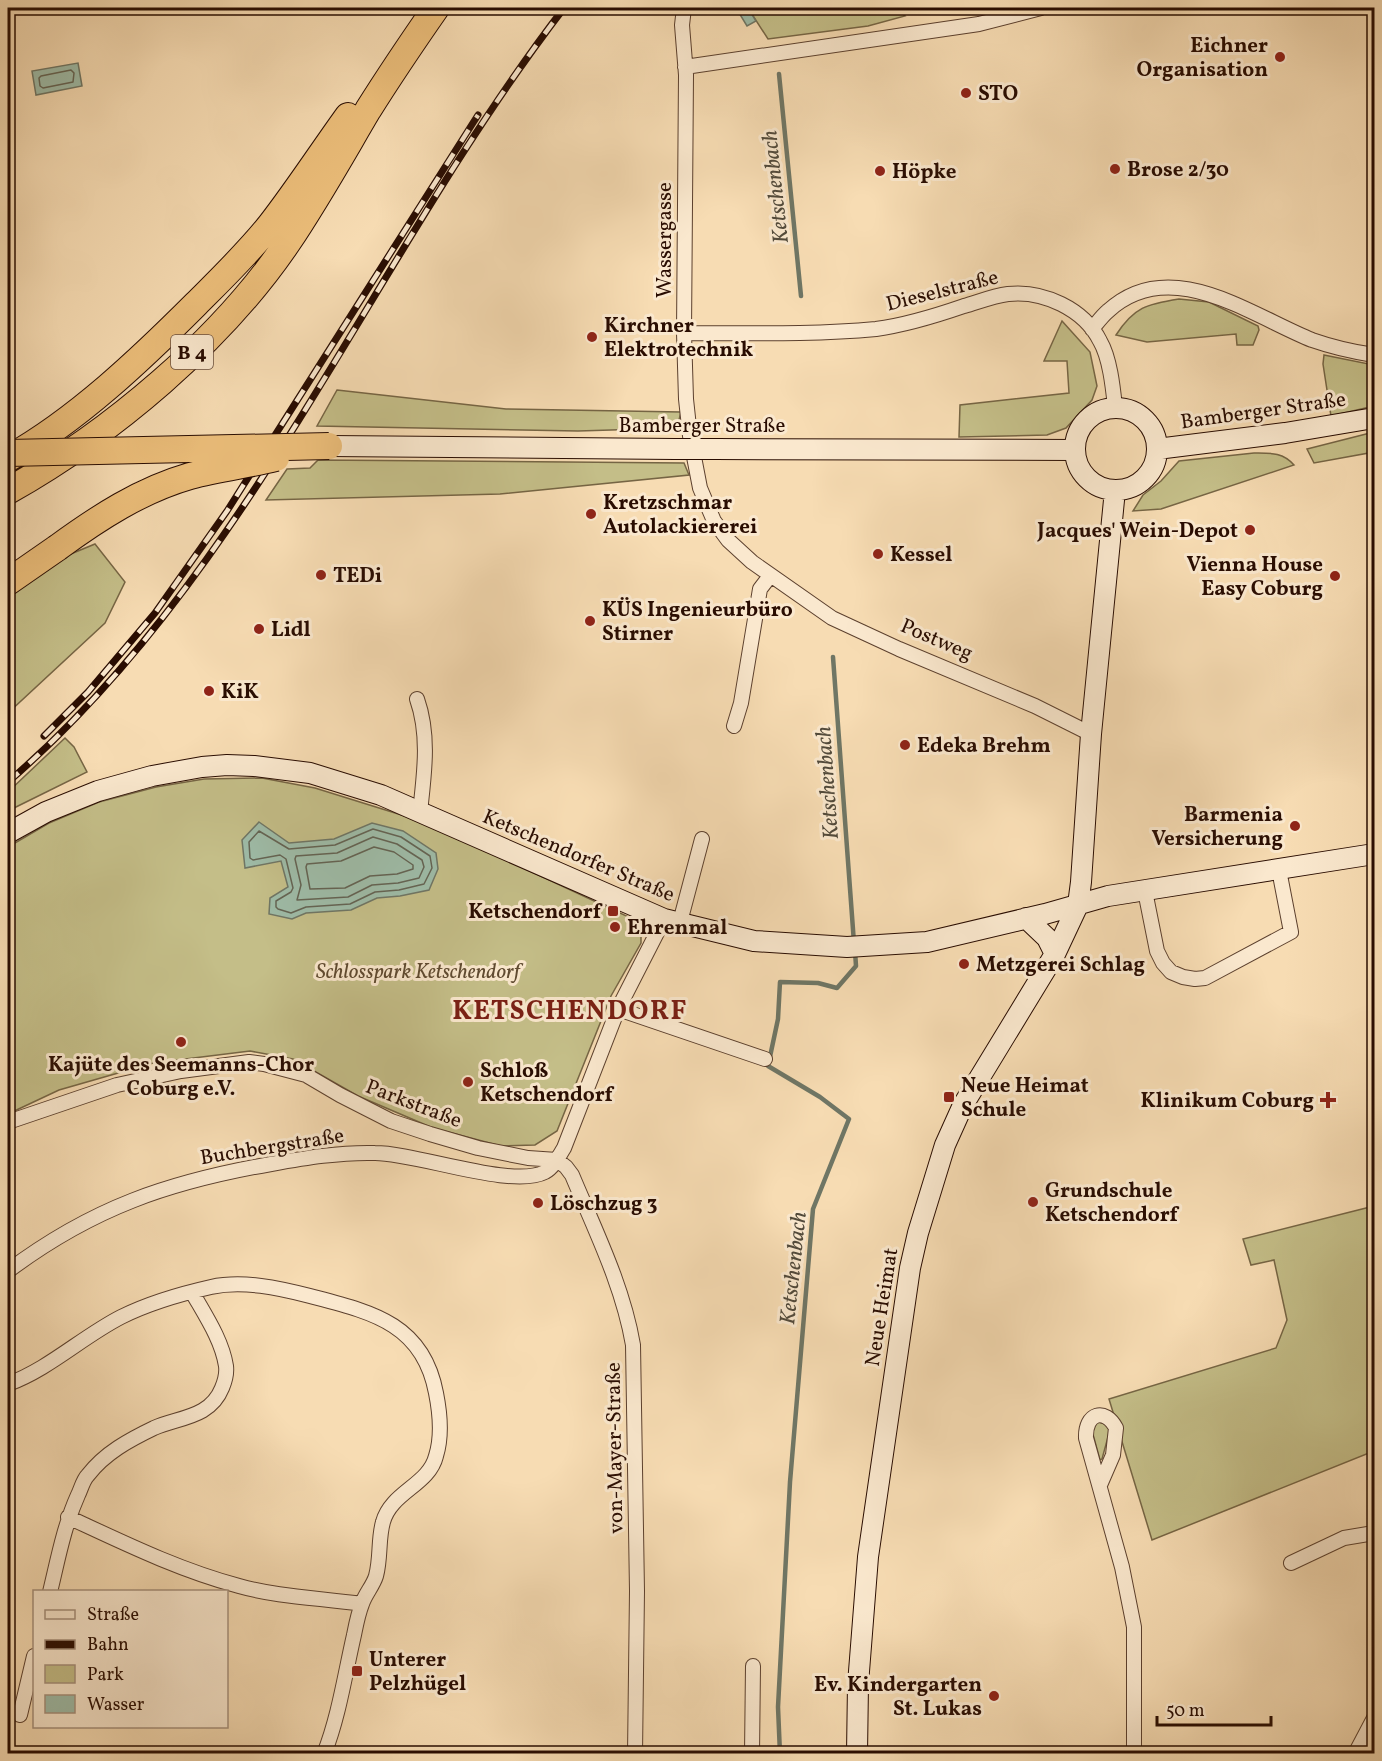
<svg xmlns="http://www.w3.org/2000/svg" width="1382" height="1761" viewBox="0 0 1382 1761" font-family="Vollkorn,serif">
	<rect width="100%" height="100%" fill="#f7dcb3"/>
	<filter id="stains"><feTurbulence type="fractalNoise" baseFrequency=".00333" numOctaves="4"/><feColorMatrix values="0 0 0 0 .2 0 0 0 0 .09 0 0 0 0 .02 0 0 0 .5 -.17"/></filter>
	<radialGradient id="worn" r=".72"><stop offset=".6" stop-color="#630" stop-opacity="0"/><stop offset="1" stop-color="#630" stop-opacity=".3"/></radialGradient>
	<path fill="#c4be88" stroke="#766544" stroke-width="1.5" d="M 748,8 L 896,8 L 905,16 L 868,26 L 768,39 Z
		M 1179,299 L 1209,302 L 1258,326 L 1259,330 L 1253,345 L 1237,345 L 1236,334 L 1147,342 L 1116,335 C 1134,307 1147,304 1179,299 Z
		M 1062,321 L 1090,352 L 1097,386 L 1092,400 L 1066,428 L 1047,435 L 959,437 L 960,405 L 1069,393 L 1067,361 L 1044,361 Z
		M 1324,355 L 1374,365 L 1374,406 L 1331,416 L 1323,364 Z
		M 337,390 L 506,409 L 681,412 L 677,428 L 578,431 L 317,426 Z
		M 1374,432 L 1374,452 L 1314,463 L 1307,449 Z
		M 1254,453 C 1270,453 1283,452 1294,465 L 1161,509 L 1133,511 L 1143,495 L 1161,481 L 1179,461 Z
		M 318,460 L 684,463 L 689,475 L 500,494 L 266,500 L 287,469 L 310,468 Z
		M 95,544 L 125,582 L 105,623 L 8,713 L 8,598 L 61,558 Z
		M 65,738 L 74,747 L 87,772 L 16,807 L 8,813 L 8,792 Z
		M 262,778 L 315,788 L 424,822 L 633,919 L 641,931 L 641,943 L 611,996 L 557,1131 L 535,1145 L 501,1146 L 433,1128 L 358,1096 L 293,1059 L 250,1051 L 153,1063 L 59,1090 L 8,1114 L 8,847 L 49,823 L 99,802 L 156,787 L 204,779 Z
		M 1374,1206 L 1374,1451 L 1152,1540 L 1109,1399 L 1276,1348 L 1287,1320 L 1274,1260 L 1251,1265 L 1243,1239 Z
		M 1096,1421 L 1111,1426 L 1102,1459 L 1100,1460 L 1091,1427 Z"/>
	<path fill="#9ebca8" stroke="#6f7665" stroke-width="1.5" d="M 736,8 L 748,8 L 756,21 L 747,26 Z
		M 78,63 L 82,86 L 36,95 L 32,71 Z
		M 259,822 L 289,843 L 334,839 L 372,823 L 403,831 L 436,853 L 438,869 L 429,890 L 400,896 L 377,898 L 351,910 L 306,913 L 292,919 L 269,914 L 270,898 L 288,887 L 281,861 L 245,868 L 242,840 Z"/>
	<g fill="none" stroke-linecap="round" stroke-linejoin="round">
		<path stroke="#646454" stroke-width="1.5" d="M 71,70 L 74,73 L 73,82 L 43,88 L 40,86 L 39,78 L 41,76 Z
			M 373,829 L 401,837 L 430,856 L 432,868 L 424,884 L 399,890 L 375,892 L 350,904 L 306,907 L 291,913 L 278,909 L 276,907 L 276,901 L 291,892 L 293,888 L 286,859 L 280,855 L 253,860 L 250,858 L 249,842 L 259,831 L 289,849 L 335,845 Z
			M 373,837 L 397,844 L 422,860 L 424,867 L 419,878 L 398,883 L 372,885 L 348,897 L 297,900 L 301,885 L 295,859 L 296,856 L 337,853 Z
			M 374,847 L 394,852 L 413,865 L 413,869 L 397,874 L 370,876 L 345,888 L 310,889 L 306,867 L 307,864 L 341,861 Z"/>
		<path stroke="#6f7665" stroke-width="4.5" d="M 779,74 L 801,296
			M 833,657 L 854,943
			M 780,1754 L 778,1707 L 790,1482 L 813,1209 L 849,1119 L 820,1097 L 768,1066 L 778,1019 L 780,982 L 818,983 L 837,988 L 856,966 L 855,951"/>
		<g stroke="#5c402e" stroke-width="16">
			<path id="street" d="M 684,8 L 682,25 L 686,75 L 684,333 L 686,399 L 690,436 L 700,488 L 714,521 L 728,540 L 752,562 L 832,618 L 899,649 L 1035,706 L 1091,734
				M 685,67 L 979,24 L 1041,8
				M 1092,329 C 1097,323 1102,316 1108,311 C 1170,254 1250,315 1312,340 C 1332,347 1354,352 1374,355
				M 684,333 C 748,333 813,335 876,329 C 906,325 935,316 964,306 C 978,302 993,296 1008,294 C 1043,290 1084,309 1100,341 C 1110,358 1113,388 1115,407
				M 417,699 C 430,736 424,775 420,812
				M 734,726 L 741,703 L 760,589 L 770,576
				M 1145,891 L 1157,951 L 1163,963 L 1171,972 L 1183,977 L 1195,979 L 1205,978 L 1291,932 L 1279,870
				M 680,922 L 702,839
				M 618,1009 L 765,1059
				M 8,1122 L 117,1085 L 181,1071 L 249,1062 L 264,1064 L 306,1075 L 340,1095 L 391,1121 L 430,1134 L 478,1148 L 528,1158 L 557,1160 L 566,1167 L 572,1175 C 595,1230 623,1286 633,1345 L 637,1591 L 635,1754
				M 8,1271 C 92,1208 168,1182 271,1164 C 305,1158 340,1152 375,1153 C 417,1153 512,1189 545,1172 C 554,1167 559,1156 564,1148 L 618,1009 L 664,919
				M 8,1384 C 49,1369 82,1337 121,1317 C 149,1303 180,1294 211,1287 C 243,1280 279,1288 310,1296 C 371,1312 423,1323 436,1393 C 440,1413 442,1437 436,1456 C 429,1485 391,1492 383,1522 C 378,1539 381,1558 376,1576 C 373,1586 365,1594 362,1604 C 358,1614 356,1625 354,1635 C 345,1674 339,1716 324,1754
				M 1100,1485 L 1113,1455 L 1116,1428 C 1105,1407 1085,1413 1086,1438 L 1122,1567 L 1134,1627 L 1134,1754
				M 68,1517 C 124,1543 179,1570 239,1586 C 278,1597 321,1598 362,1604
				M 1291,1563 L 1344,1538 L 1374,1533
				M 50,1592 C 58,1559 64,1526 78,1495 C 81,1489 83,1480 88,1475 C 105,1453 129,1440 154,1428 C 179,1417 210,1418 222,1388 C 225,1381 227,1374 226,1366 C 222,1340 205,1315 192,1292
				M 20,1715 L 34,1656
				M 752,1754 L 753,1666
				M 1355,1754 L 1374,1718"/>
		</g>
		<g stroke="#290c01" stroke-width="22">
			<path id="secondary" d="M1075 449a41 41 0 1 1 82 0a41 41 0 1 1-82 0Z
				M 329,446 L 675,449
				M 716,449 L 1074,450
				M 1157,449 L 1285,433 L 1374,418
				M 8,833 L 46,812 L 98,791 L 152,776 L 202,767 L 227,765 L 254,766 L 310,773 L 381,795 L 664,919 L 754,941 L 847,947 L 927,942 L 1045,914 L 1108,896 L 1374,854
				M 1026,918 L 1047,938 L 1055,954
				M 857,1754 L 858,1684 L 868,1557 L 910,1268 L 918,1233 L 945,1145 L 963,1105 L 1055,954 L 1078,905 L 1081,882 L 1091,734 L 1115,490"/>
		</g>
		<g stroke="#290c01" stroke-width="28">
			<path id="highway" d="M 9,458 C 77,420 141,359 196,304 C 221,279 249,252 271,224 C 298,189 322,152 348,116
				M 8,491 C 111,433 221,341 288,242 C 317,199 342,154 368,110 C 390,75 413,41 436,8
				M 8,582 L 57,548"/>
		</g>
		<use href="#street" stroke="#fae8ce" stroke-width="14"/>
		<use href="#secondary" stroke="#fae8ce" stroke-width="20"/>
		<use href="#highway" stroke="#ecbe7a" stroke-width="26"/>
		<g stroke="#290c01" stroke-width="7">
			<path id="rail" d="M 44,736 L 88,692 L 155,613 L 227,511 L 478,115
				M 8,782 C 252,571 371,259 564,8"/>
		</g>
		<use href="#rail" stroke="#fae8ce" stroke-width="4.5" stroke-dasharray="14" stroke-linecap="butt"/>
		<g stroke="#290c01" stroke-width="22" stroke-linecap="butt">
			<path id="secondary-bridge" d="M 675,449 L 716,449"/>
		</g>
		<g stroke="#290c01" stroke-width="28" stroke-linecap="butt">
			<path id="highway-bridge" d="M 8,453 L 329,446
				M 57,548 C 98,518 141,490 190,476 C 219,468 248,465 276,458"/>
		</g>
		<use href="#secondary-bridge" stroke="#fae8ce" stroke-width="20"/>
		<use href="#highway-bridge" stroke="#ecbe7a" stroke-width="26"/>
	</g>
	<g fill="#8f2418" stroke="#fae8ce" stroke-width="2">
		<circle cx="1280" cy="57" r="6"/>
		<circle cx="966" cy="93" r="6"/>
		<circle cx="1115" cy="169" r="6"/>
		<circle cx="880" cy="171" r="6"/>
		<circle cx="592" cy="337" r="6"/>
		<circle cx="591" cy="514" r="6"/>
		<circle cx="1250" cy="530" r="6"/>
		<circle cx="878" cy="554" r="6"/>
		<circle cx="321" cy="575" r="6"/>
		<circle cx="1335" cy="576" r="6"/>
		<circle cx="590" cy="621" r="6"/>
		<circle cx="259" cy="629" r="6"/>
		<circle cx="209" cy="691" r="6"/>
		<circle cx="905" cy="745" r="6"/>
		<circle cx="1295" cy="826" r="6"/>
		<rect x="607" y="905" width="12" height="12" rx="3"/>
		<circle cx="615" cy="927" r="6"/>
		<circle cx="964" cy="964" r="6"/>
		<circle cx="181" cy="1042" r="6"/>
		<circle cx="468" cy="1082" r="6"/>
		<rect x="943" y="1091" width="12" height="12" rx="3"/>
		<path d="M1325 1091h6v6h6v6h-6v6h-6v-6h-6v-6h6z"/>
		<circle cx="1033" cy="1202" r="6"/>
		<circle cx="538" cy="1203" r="6"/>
		<rect x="351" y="1665" width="12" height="12" rx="3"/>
		<circle cx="994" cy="1696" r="6"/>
	</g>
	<g text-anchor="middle" stroke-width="6" stroke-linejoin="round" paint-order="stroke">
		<rect fill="#fae8ce" stroke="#684e3e" stroke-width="1.5" x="171" y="335" width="42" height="34" rx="4.5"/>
		<g font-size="20" font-weight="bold" fill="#290c01">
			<text x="192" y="359">B 4</text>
		</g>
		<g font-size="21" font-weight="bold" fill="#290c01" stroke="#fae8ce" text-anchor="start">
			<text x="1268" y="52" text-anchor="end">Eichner<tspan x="1268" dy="24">Organisation</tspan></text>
			<text x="978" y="100">STO</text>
			<text x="1127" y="176">Brose 2/30</text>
			<text x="892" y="178">Höpke</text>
			<text x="604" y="332">Kirchner<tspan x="604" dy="24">Elektrotechnik</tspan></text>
			<text x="603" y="509">Kretzschmar<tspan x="603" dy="24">Autolackiererei</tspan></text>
			<text x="1238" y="537" text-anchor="end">Jacques' Wein-Depot</text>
			<text x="890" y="561">Kessel</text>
			<text x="1323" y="571" text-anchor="end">Vienna House<tspan x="1323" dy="24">Easy Coburg</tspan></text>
			<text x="333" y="582">TEDi</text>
			<text x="602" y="616">KÜS Ingenieurbüro<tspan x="602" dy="24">Stirner</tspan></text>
			<text x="271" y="636">Lidl</text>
			<text x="221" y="698">KiK</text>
			<text x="917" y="752">Edeka Brehm</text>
			<text x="1283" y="821" text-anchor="end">Barmenia<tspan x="1283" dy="24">Versicherung</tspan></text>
			<text x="601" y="918" text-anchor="end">Ketschendorf</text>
			<text x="627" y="934">Ehrenmal</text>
			<text x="976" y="971">Metzgerei Schlag</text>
			<text x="181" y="1071" text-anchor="middle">Kajüte des Seemanns-Chor<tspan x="181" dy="24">Coburg e.V.</tspan></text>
			<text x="480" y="1077">Schloß<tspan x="480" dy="24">Ketschendorf</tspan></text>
			<text x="961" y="1092">Neue Heimat<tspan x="961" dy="24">Schule</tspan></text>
			<text x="1314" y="1107" text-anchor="end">Klinikum Coburg</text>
			<text x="1045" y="1197">Grundschule<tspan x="1045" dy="24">Ketschendorf</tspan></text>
			<text x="550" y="1210">Löschzug 3</text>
			<text x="369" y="1666">Unterer<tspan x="369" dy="24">Pelzhügel</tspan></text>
			<text x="982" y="1691" text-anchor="end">Ev. Kindergarten<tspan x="982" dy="24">St. Lukas</tspan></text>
		</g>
		<g font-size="21" fill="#290c01" stroke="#fae8ce">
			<text transform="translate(664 240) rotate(-90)" y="7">Wassergasse</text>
			<text transform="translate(942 290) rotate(-14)" y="7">Dieselstraße</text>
			<text transform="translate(1263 410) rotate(-8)" y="7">Bamberger Straße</text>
			<text x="702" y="432">Bamberger Straße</text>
			<text transform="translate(937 639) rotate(23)" y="7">Postweg</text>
			<text transform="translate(579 855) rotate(23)" y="7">Ketschendorfer Straße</text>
			<text transform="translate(414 1103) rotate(21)" y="7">Parkstraße</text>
			<text transform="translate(272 1146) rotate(-9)" y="7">Buchbergstraße</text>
			<text transform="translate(881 1307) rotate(-81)" y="7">Neue Heimat</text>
			<text transform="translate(614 1448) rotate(-91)" y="7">von-Mayer-Straße</text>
		</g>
		<g font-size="21" font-style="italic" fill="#5f4a30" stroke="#fae8ce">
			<text x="418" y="978">Schlosspark Ketschendorf</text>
		</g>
		<g font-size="22" font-style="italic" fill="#524a3b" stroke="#fae8ce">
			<text transform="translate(774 187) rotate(-96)" y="8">Ketschenbach</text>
			<text transform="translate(826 783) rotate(-94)" y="8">Ketschenbach</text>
			<text transform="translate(792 1268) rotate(-84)" y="8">Ketschenbach</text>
		</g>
		<g font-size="27" font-weight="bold" letter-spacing="1.5" fill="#7a1f14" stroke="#fae8ce">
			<text x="570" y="1019">KETSCHENDORF</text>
		</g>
	</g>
	<rect width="1382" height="1761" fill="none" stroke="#f7dcb3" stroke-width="30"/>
	<rect x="9" y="9" width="1364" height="1743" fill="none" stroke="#290c01" stroke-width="3"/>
	<rect x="15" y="15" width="1352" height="1731" fill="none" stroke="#290c01" stroke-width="1.5"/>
	<rect x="33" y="1590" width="195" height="138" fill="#fae8ce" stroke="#a6907c" stroke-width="1.5"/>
	<rect x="45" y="1610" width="30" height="9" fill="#fae8ce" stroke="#a6907c" stroke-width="1.5"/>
	<text x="87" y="1620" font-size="18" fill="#290c01">Straße</text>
	<rect x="45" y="1640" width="30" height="9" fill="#290c01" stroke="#a6907c" stroke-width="1.5"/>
	<text x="87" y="1650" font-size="18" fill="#290c01">Bahn</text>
	<rect x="45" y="1665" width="30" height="18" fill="#c4be88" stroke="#a6907c" stroke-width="1.5"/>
	<text x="87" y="1680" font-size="18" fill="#290c01">Park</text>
	<rect x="45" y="1695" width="30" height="18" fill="#9ebca8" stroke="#a6907c" stroke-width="1.5"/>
	<text x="87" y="1710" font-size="18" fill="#290c01">Wasser</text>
	<path d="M1157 1716v9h114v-9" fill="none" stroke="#290c01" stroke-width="3"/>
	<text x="1166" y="1716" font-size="18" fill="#290c01" stroke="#fae8ce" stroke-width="4.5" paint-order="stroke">50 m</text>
	<rect width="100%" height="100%" filter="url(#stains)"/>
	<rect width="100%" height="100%" fill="url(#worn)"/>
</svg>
